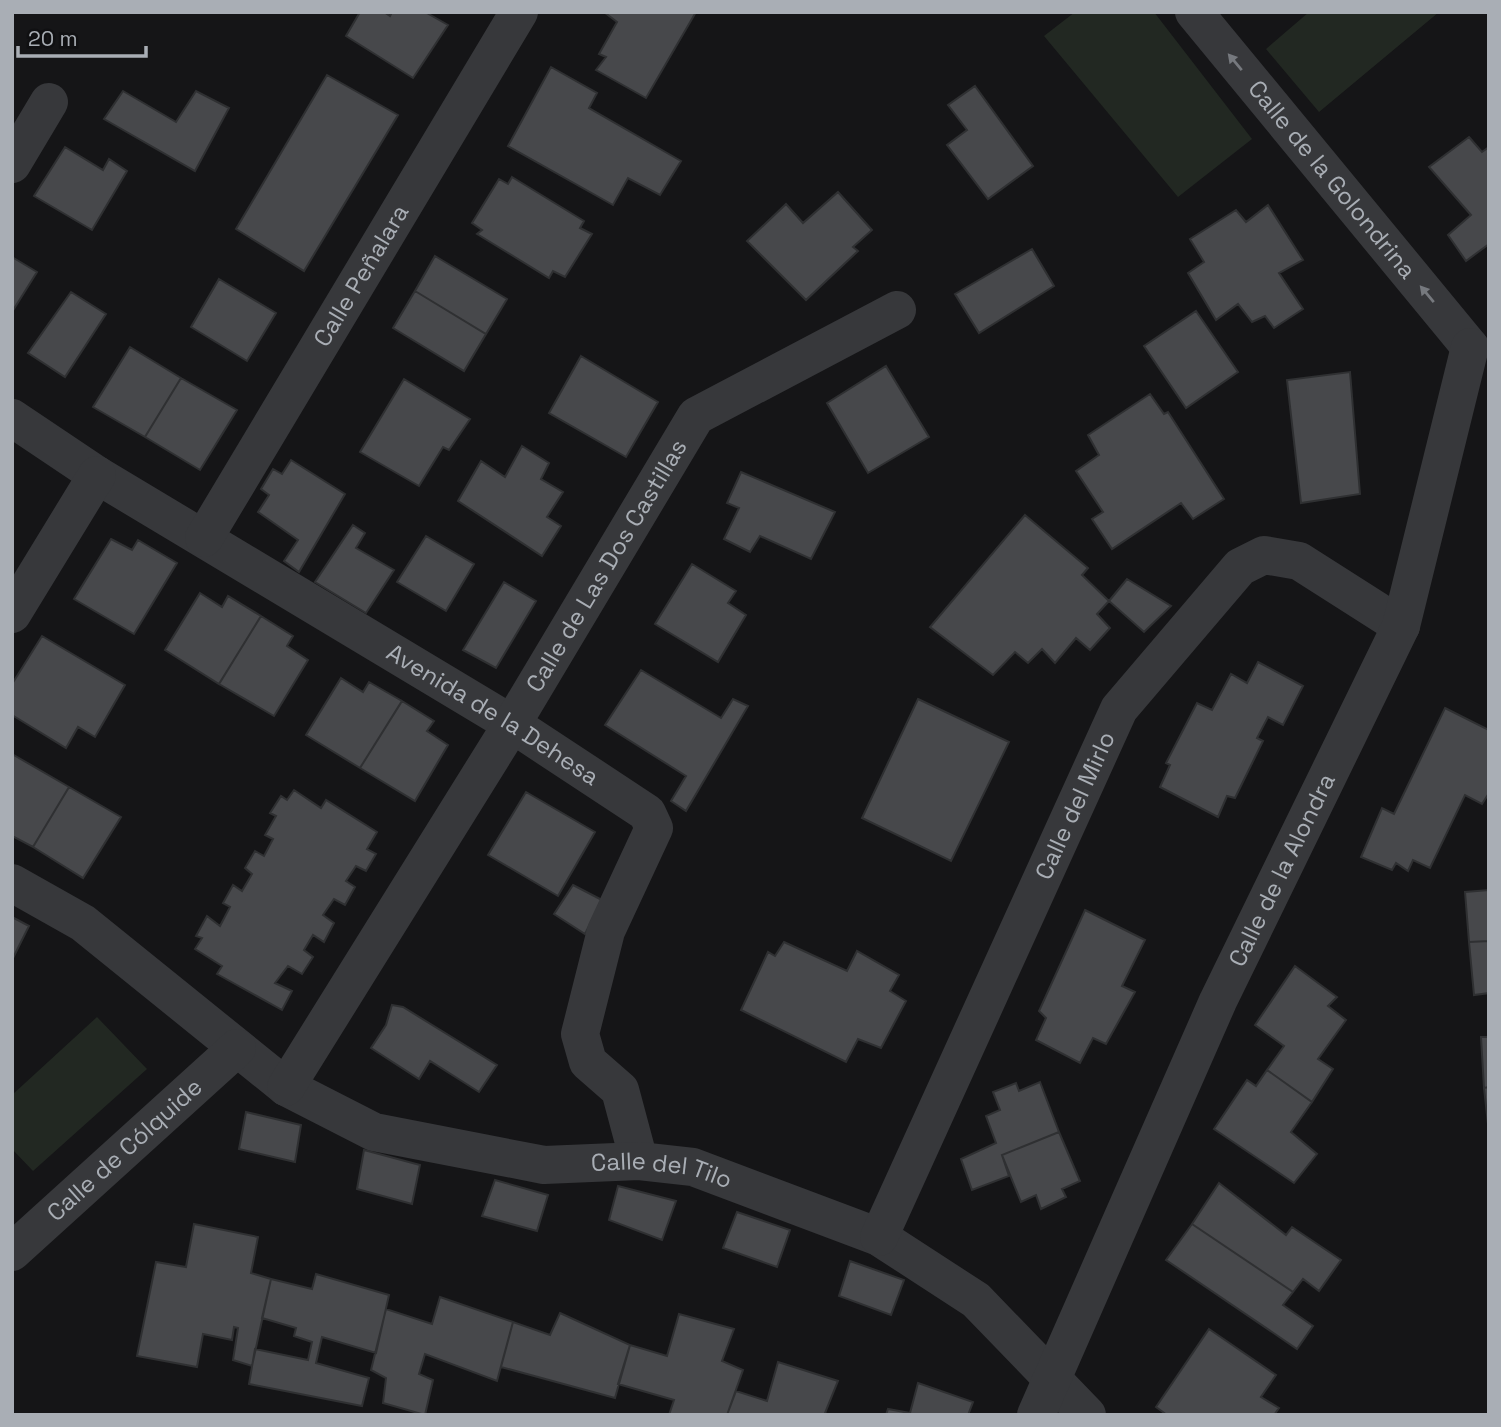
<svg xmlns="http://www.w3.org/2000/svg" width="1501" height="1427" viewBox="0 0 1501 1427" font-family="'Space Grotesk',sans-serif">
	<rect width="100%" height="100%" fill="#151517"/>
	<path fill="#222822" d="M 1075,12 L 1154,12 L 1252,139 L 1178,197 L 1044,36 Z
		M 1309,12 L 1439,12 L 1319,112 L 1266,49 Z
		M 97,1017 L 147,1069 L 33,1171 L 12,1149 L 12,1095 Z"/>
	<path fill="#47484b" stroke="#2f3032" stroke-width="2" d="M 360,12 L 384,12 L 390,16 L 392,12 L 425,12 L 448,25 L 413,78 L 346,36 Z
		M 604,12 L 696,12 L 646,98 L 596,70 L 606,57 L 599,54 L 617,22 Z
		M 551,67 L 597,93 L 589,108 L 681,161 L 660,195 L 628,178 L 613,205 L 508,146 Z
		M 327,75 L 398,115 L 304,271 L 236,229 Z
		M 975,86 L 1033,166 L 988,199 L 947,145 L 967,130 L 948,105 Z
		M 123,91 L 176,122 L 196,91 L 229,108 L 195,171 L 104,119 Z
		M 1469,137 L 1482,152 L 1489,147 L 1489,244 L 1466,261 L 1448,235 L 1471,215 L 1429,167 Z
		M 65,147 L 103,170 L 109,159 L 127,171 L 92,230 L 34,196 Z
		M 512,177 L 584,221 L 580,228 L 592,234 L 565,277 L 553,271 L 549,278 L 477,234 L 482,230 L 472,223 L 499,179 L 508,184 Z
		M 838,192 L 872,230 L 853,247 L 858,251 L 806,300 L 747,241 L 786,204 L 803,223 Z
		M 1268,205 L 1303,260 L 1279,273 L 1303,309 L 1274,328 L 1265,316 L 1252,322 L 1238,304 L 1216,320 L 1188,273 L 1204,262 L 1190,239 L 1236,210 L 1246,222 Z
		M 1032,249 L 1054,286 L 979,333 L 955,294 Z
		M 435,256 L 507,299 L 486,334 L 415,291 Z
		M 12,257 L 37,272 L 12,312 Z
		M 219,279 L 276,313 L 247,361 L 191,327 Z
		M 415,291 L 486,334 L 464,371 L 393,328 Z
		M 71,292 L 106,314 L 65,377 L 28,353 Z
		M 1196,311 L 1238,372 L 1186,408 L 1144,346 Z
		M 130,347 L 181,378 L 145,437 L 93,407 Z
		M 581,356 L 658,402 L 626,457 L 549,413 Z
		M 886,366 L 929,437 L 868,473 L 827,403 Z
		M 1350,372 L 1360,494 L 1301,503 L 1287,380 Z
		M 181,378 L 237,410 L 200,470 L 145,437 Z
		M 404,379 L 470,419 L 449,450 L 443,447 L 419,486 L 360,452 Z
		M 1150,394 L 1164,414 L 1168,412 L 1224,499 L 1193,519 L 1181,503 L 1112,549 L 1092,519 L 1103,512 L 1076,471 L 1099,455 L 1088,435 Z
		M 522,446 L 549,463 L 541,479 L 563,492 L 547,517 L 561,526 L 542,556 L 458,501 L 481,461 L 505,477 Z
		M 291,460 L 345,494 L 299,572 L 284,561 L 298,540 L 258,512 L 269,495 L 261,489 L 273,469 L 282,474 Z
		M 741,472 L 835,512 L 811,559 L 760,536 L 750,552 L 724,539 L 739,508 L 727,503 Z
		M 1025,515 L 1088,568 L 1082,575 L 1109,601 L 1097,614 L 1110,628 L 1090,650 L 1076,638 L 1055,663 L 1042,649 L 1028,663 L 1015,652 L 993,675 L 930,627 Z
		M 353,525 L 365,533 L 356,548 L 394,570 L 366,613 L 315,582 Z
		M 426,536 L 474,564 L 446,611 L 397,582 Z
		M 111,539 L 132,550 L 138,540 L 177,563 L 134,634 L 74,599 Z
		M 692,564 L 736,591 L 728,603 L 746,615 L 718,662 L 655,624 Z
		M 1127,579 L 1171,606 L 1144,632 L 1109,601 Z
		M 504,582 L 536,601 L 496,668 L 463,650 Z
		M 200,593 L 222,607 L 228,596 L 261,616 L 219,684 L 165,650 Z
		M 261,616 L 293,636 L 287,646 L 308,660 L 274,716 L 219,684 Z
		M 42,636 L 125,685 L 95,737 L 78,727 L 66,748 L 12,715 L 12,684 Z
		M 1258,662 L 1303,686 L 1283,725 L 1268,717 L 1257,738 L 1263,741 L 1235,798 L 1227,796 L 1218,817 L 1160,787 L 1170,765 L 1166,763 L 1197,703 L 1212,710 L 1231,674 L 1247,683 Z
		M 641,670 L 721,718 L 733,699 L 748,706 L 686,811 L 671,801 L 686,776 L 605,725 Z
		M 341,678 L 363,692 L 369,682 L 402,701 L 360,768 L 306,735 Z
		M 918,699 L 1009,742 L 951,861 L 862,818 Z
		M 402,701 L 434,721 L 427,731 L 448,745 L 415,801 L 360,768 Z
		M 1445,708 L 1489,730 L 1489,793 L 1482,804 L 1465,795 L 1430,868 L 1413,860 L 1408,871 L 1396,863 L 1392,870 L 1361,857 L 1382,808 L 1394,814 Z
		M 12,754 L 69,787 L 33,847 L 12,836 Z
		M 69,787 L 121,817 L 83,878 L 33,847 Z
		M 294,790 L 321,808 L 326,800 L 377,832 L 367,849 L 376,854 L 366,871 L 356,866 L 346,881 L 355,887 L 345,905 L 334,899 L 323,915 L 334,923 L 324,942 L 313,935 L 304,950 L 313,957 L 302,974 L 288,966 L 275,983 L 292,991 L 282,1010 L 217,974 L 222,966 L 195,949 L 202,938 L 196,936 L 207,916 L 220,926 L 230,907 L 223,903 L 233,885 L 242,891 L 252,874 L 245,868 L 255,851 L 264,856 L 273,839 L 265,835 L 276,816 L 270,813 L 281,796 L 287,800 Z
		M 526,792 L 595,832 L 558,896 L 488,855 Z
		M 573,885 L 602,900 L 585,934 L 554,914 Z
		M 1489,890 L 1489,941 L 1469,942 L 1465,892 Z
		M 1085,910 L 1145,940 L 1122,986 L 1135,992 L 1106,1044 L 1093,1038 L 1080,1063 L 1036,1040 L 1046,1018 L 1039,1011 Z
		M 12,917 L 29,926 L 13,958 L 12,957 Z
		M 1489,941 L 1489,993 L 1474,995 L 1469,942 Z
		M 784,942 L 847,971 L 857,951 L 899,975 L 890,991 L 906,1001 L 881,1048 L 858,1039 L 846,1062 L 741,1010 L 768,952 L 775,956 Z
		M 1295,966 L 1337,997 L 1328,1006 L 1346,1020 L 1318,1059 L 1333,1069 L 1312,1102 L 1267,1070 L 1284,1046 L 1255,1025 Z
		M 392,1005 L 403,1007 L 497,1065 L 479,1092 L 430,1061 L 419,1079 L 371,1048 L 386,1025 Z
		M 1481,1037 L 1489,1037 L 1489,1087 L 1484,1088 Z
		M 1267,1070 L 1312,1102 L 1291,1132 L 1317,1154 L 1294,1183 L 1214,1129 L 1247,1080 L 1256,1086 Z
		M 1040,1082 L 1059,1132 L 1002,1155 L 1009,1176 L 972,1190 L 961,1159 L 996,1143 L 986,1116 L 1000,1110 L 993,1092 L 1016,1083 L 1019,1091 Z
		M 1489,1087 L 1489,1133 L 1484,1088 Z
		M 246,1112 L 301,1125 L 295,1162 L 239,1149 Z
		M 1059,1132 L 1080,1181 L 1062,1189 L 1066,1197 L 1041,1209 L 1036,1195 L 1021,1202 L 1002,1155 Z
		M 364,1150 L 420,1165 L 412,1204 L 357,1189 Z
		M 495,1180 L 548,1195 L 537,1231 L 482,1216 Z
		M 1219,1183 L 1286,1235 L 1292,1227 L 1341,1260 L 1319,1291 L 1303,1279 L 1293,1292 L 1192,1224 Z
		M 618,1186 L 676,1201 L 662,1240 L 609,1220 Z
		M 737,1212 L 790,1230 L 777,1267 L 723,1248 Z
		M 194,1224 L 258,1237 L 251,1273 L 271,1279 L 252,1366 L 233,1360 L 238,1328 L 234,1327 L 232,1340 L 203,1334 L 197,1367 L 137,1356 L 156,1262 L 186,1267 Z
		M 1192,1224 L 1293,1292 L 1283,1305 L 1313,1326 L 1297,1349 L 1166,1260 Z
		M 850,1261 L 904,1280 L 891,1315 L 839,1296 Z
		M 316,1274 L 389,1295 L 376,1353 L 322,1337 L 316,1363 L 369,1378 L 362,1406 L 249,1384 L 255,1349 L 308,1360 L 312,1342 L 294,1336 L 296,1328 L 262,1318 L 271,1279 L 312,1289 Z
		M 440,1297 L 513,1322 L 497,1381 L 425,1354 L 419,1374 L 433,1380 L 425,1415 L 383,1403 L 386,1378 L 371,1370 L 386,1309 L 432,1324 Z
		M 560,1313 L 630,1345 L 615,1398 L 501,1367 L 513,1322 L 550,1335 Z
		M 679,1314 L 734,1329 L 722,1361 L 743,1370 L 727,1415 L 669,1415 L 674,1400 L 618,1384 L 630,1345 L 667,1356 Z
		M 1209,1329 L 1276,1375 L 1261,1397 L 1279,1408 L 1274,1415 L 1167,1415 L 1156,1407 Z
		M 778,1362 L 838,1381 L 825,1413 L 829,1415 L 727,1415 L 736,1391 L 767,1401 Z
		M 918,1383 L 973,1402 L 968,1415 L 886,1415 L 888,1409 L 910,1413 Z"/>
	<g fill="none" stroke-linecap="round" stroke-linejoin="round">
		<g stroke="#37383b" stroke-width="38">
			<path id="s1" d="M 1194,12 L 1470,347"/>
			<path d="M 12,164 L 49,102"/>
			<path id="s2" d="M 12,418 L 97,475 L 512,724 L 647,813 L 654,828 L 606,931 L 580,1034 L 588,1062 L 620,1090 L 639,1161"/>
			<path id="s3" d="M 204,538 L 519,12"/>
			<path d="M 12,614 L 97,475"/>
			<path id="s4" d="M 12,883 L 83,923 L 286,1087 L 374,1132 L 544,1165 L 639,1161 L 693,1167 L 879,1237 L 976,1300 L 1087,1415"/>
			<path id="s5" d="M 286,1087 L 512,724 L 696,416 L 897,310"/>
			<path id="s6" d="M 879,1237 L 1119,709 L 1240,567 L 1264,555 L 1299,561 L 1401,626"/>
			<path id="s7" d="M 12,1252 L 237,1048"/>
			<path id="s8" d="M 1036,1415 L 1218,1001 L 1401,626 L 1470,347"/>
		</g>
	</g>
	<defs><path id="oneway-solid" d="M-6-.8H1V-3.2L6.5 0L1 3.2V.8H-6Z" transform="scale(1.75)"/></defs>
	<g fill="#76797e">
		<use href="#oneway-solid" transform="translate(1235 62) rotate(-130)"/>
		<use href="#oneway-solid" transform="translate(1427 294) rotate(-130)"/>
	</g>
	<g text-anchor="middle" stroke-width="6" stroke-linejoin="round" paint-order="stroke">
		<g font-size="24" fill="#a9aeb5" stroke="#101012">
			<text dy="8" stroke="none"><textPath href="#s1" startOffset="217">Calle de la Golondrina</textPath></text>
			<text dy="8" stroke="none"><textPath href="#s3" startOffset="306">Calle Peñalara</textPath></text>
			<text dy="8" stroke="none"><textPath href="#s5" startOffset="612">Calle de Las Dos Castillas</textPath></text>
			<text dy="8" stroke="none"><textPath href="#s2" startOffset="565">Avenida de la Dehesa</textPath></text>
			<text dy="8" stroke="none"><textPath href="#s6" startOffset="474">Calle del Mirlo</textPath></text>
			<text dy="8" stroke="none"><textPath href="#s8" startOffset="598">Calle de la Alondra</textPath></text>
			<text dy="8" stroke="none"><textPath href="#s7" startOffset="152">Calle de Cólquide</textPath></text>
			<text dy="8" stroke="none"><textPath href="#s4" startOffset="733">Calle del Tilo</textPath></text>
		</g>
	</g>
	<rect width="1501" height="1427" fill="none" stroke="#a9aeb5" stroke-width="28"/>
	<path d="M18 46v10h128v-10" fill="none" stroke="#a9aeb5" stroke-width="3.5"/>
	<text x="28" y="46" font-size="21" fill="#a9aeb5" stroke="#101012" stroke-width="5" paint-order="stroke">20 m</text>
</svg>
